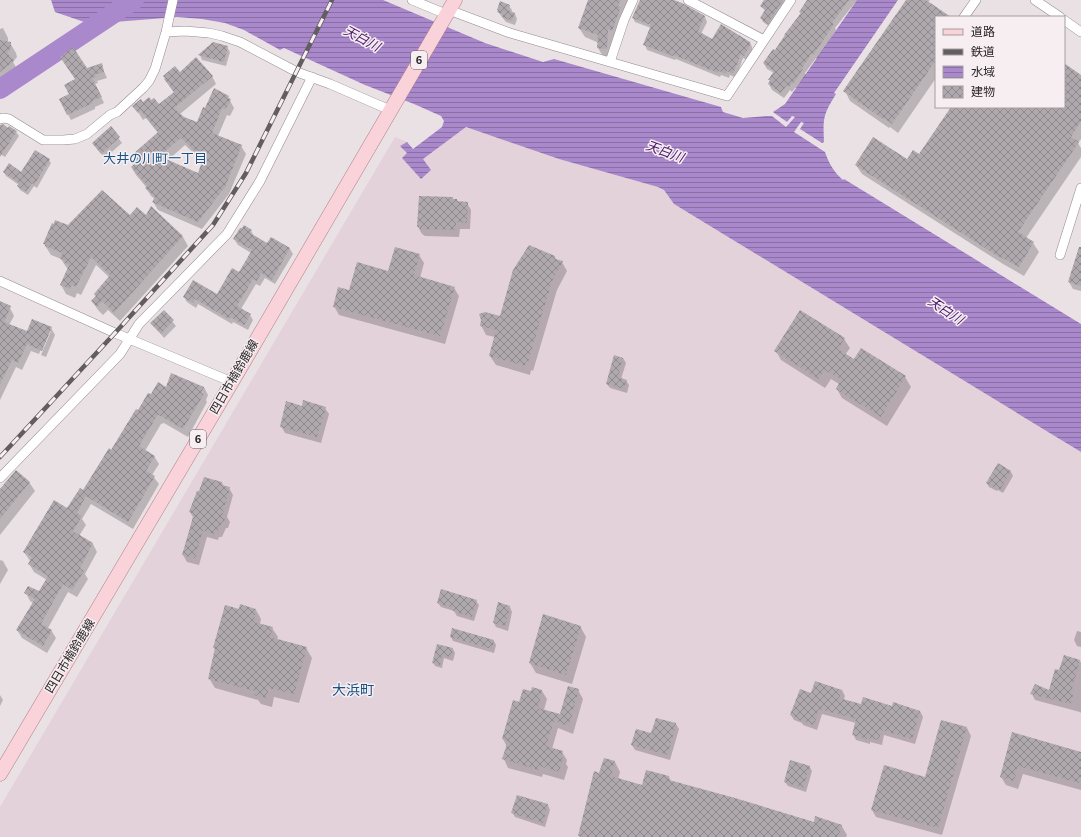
<svg xmlns="http://www.w3.org/2000/svg" width="1081" height="837" viewBox="0 0 1081 837" font-family="Georgia,'Noto Sans JP',serif">
	<defs>
		<pattern id="water-rules" width="6" height="5" patternUnits="userSpaceOnUse"><rect width="6" height="5" fill="#a8c"/><path d="M0 2.5h6" fill="none" stroke="#8a6fa5"/></pattern>
		<pattern id="building-cross-hatch" width="8" height="8" patternUnits="userSpaceOnUse"><rect width="8" height="8" fill="#afa9ae"/><path d="M0 0l8 8M0 8l8-8" fill="none" stroke="#8e898d"/></pattern>
	</defs>
	<rect width="100%" height="100%" fill="#eae1e5"/>
	<path fill="#e3d2da" d="M 466,127 L 559,159 L 658,187 L 664,190 L 674,204 L 1081,452 L 1081,837 L 0,837 L 0,807 L 395,137 L 407,142 L 400,146 L 422,159 Z"/>
	<path fill="url(#water-rules)" d="M 51,0 L 383,0 L 485,43 L 543,62 L 554,59 L 721,107 L 723,112 L 743,118 L 766,116 L 772,116 L 786,127 L 795,117 L 792,116 L 787,122 L 773,112 L 785,104 L 857,0 L 898,0 L 834,93 L 836,94 C 823,115 823,118 824,142 L 822,143 L 800,129 L 804,123 L 801,122 L 794,132 L 825,152 C 829,164 834,172 843,180 L 844,179 L 1081,324 L 1081,452 L 674,204 L 664,190 L 658,187 L 559,159 L 466,127 L 423,159 L 431,170 L 421,179 L 402,158 L 407,153 L 400,146 L 407,142 L 413,149 L 442,127 L 444,121 L 441,116 L 414,104 L 365,85 L 284,48 L 280,50 L 244,30 L 225,23 L 202,19 L 177,17 L 90,24 L 55,12 Z"/>
	<path fill="#0003" fill-rule="evenodd" d="M 589,0 L 630,0 L 612,59 L 604,58 L 598,48 L 599,43 L 585,37 L 579,28 Z
		M 642,0 L 673,0 L 705,17 L 707,22 L 701,34 L 712,40 L 750,42 L 752,47 L 752,50 L 747,60 L 743,58 L 736,78 L 730,75 L 729,78 L 721,75 L 720,77 L 676,59 L 675,60 L 647,50 L 645,45 L 651,28 L 635,22 L 633,18 Z
		M 765,0 L 787,0 L 770,27 L 763,22 L 761,18 L 766,11 L 761,6 Z
		M 809,0 L 857,0 L 835,28 L 836,30 L 817,59 L 816,58 L 805,73 L 806,75 L 796,88 L 795,88 L 792,92 L 790,90 L 784,98 L 772,90 L 769,84 L 771,81 L 770,80 L 774,73 L 767,69 L 764,64 L 776,52 Z
		M 908,0 L 930,0 L 928,2 L 949,17 L 936,17 L 936,78 L 898,133 L 890,127 L 889,128 L 850,101 L 845,91 Z
		M 509,6 L 512,10 L 511,13 L 515,14 L 517,19 L 515,25 L 506,22 L 498,12 L 498,10 Z
		M 3,28 L 8,38 L 8,42 L 10,43 L 16,53 L 17,57 L 13,62 L 19,72 L 0,86 L 0,29 Z
		M 227,47 L 230,52 L 226,66 L 202,60 L 200,55 Z
		M 101,64 L 107,78 L 97,81 L 98,83 L 95,84 L 104,103 L 95,107 L 95,109 L 71,120 L 60,100 L 70,94 L 76,80 Z
		M 1064,66 L 1081,76 L 1081,139 L 1078,143 L 1081,148 L 1081,157 L 1026,238 L 1033,243 L 1039,252 L 1024,276 L 1003,264 L 862,174 L 856,165 L 908,160 L 919,156 L 952,107 L 1064,107 Z
		M 180,74 L 212,76 L 216,84 L 180,114 L 184,118 L 197,124 L 206,109 L 228,97 L 234,108 L 230,116 L 227,115 L 218,136 L 241,146 L 246,154 L 229,194 L 202,229 L 158,210 L 153,202 L 155,199 L 151,196 L 146,188 L 147,188 L 136,175 L 132,168 L 136,164 L 132,156 L 158,133 L 146,118 L 143,120 L 134,106 L 143,103 L 159,105 L 174,93 L 165,79 ZM 185,145 L 203,162 L 198,174 L 167,161 Z
		M 9,127 L 16,132 L 19,136 L 5,157 L 0,154 L 0,129 L 8,129 Z
		M 111,128 L 122,143 L 105,158 L 93,144 Z
		M 49,160 L 51,163 L 37,188 L 34,186 L 28,195 L 20,190 L 18,186 L 19,185 L 6,176 L 4,172 L 21,173 Z
		M 420,197 L 457,200 L 458,202 L 467,203 L 471,210 L 470,229 L 460,229 L 459,237 L 425,236 L 422,234 L 418,227 Z
		M 151,208 L 183,237 L 188,246 L 120,321 L 108,310 L 103,315 L 98,310 L 92,301 L 110,278 L 96,265 L 81,295 L 77,293 L 75,298 L 66,294 L 61,285 L 69,269 L 66,267 L 61,259 L 51,255 L 44,244 L 68,227 L 130,216 L 147,217 Z
		M 251,231 L 254,236 L 267,244 L 271,238 L 290,249 L 293,254 L 275,284 L 265,278 L 260,286 L 256,284 L 241,309 L 250,315 L 253,320 L 248,330 L 233,322 L 232,324 L 198,304 L 196,308 L 187,302 L 184,297 L 217,295 L 239,273 L 251,253 L 238,245 L 234,239 Z
		M 419,255 L 424,263 L 420,278 L 454,288 L 459,296 L 445,344 L 339,315 L 334,306 L 350,291 L 389,272 Z
		M 1081,255 L 1081,291 L 1073,289 L 1069,282 Z
		M 555,257 L 556,260 L 562,262 L 567,271 L 557,290 L 533,371 L 531,370 L 530,375 L 496,365 L 490,356 L 495,337 L 486,335 L 481,325 L 483,320 L 501,317 Z
		M 0,304 L 10,308 L 14,316 L 9,325 L 27,332 L 51,328 L 55,335 L 46,357 L 41,355 L 51,331 L 49,331 L 39,354 L 31,351 L 22,370 L 16,367 L 0,400 Z
		M 164,311 L 176,326 L 164,338 L 152,323 Z
		M 844,339 L 850,348 L 845,355 L 854,360 L 905,377 L 911,387 L 887,426 L 842,398 L 837,389 L 839,384 L 831,379 L 825,388 L 781,360 L 776,351 Z
		M 623,358 L 626,363 L 621,379 L 626,381 L 629,385 L 627,393 L 610,388 L 607,384 Z
		M 204,387 L 208,395 L 206,400 L 207,402 L 188,437 L 164,423 L 161,424 L 145,451 L 154,456 L 159,464 L 152,475 L 159,484 L 133,529 L 91,504 L 82,519 L 86,525 L 79,536 L 93,544 L 97,552 L 85,574 L 88,579 L 77,597 L 68,592 L 48,628 L 51,630 L 56,638 L 47,653 L 22,638 L 17,630 L 33,603 L 30,601 L 26,593 L 39,593 L 47,580 L 34,572 L 29,564 L 30,561 L 24,552 L 68,509 L 83,491 L 151,395 L 166,388 Z
		M 302,407 L 325,408 L 329,414 L 321,443 L 285,433 L 281,426 Z
		M 998,464 L 1011,472 L 1013,476 L 1003,493 L 998,490 L 997,491 L 989,487 L 987,483 Z
		M 29,482 L 35,491 L 0,535 L 0,492 Z
		M 222,483 L 224,486 L 229,488 L 233,495 L 227,517 L 230,522 L 228,528 L 226,528 L 222,537 L 219,537 L 218,540 L 207,537 L 199,565 L 187,562 L 183,555 L 193,517 L 190,512 Z
		M 0,560 L 3,561 L 8,570 L 0,584 Z
		M 476,601 L 479,605 L 474,621 L 457,616 L 454,611 L 441,607 L 438,603 Z
		M 510,607 L 512,612 L 508,631 L 496,627 L 494,623 Z
		M 239,610 L 256,610 L 261,619 L 260,624 L 272,628 L 278,637 L 277,640 L 306,648 L 312,658 L 299,703 L 274,697 L 272,707 L 261,704 L 258,700 L 215,688 L 209,678 L 216,651 L 214,648 Z
		M 580,626 L 586,637 L 572,684 L 536,673 L 530,663 Z
		M 1077,631 L 1081,632 L 1081,647 L 1077,646 L 1074,640 Z
		M 451,637 L 494,641 L 496,645 L 494,653 L 453,641 Z
		M 438,645 L 453,649 L 455,653 L 453,661 L 444,658 L 442,668 L 435,666 L 433,662 Z
		M 1064,656 L 1081,662 L 1081,713 L 1080,712 L 1035,700 L 1032,694 L 1050,691 L 1060,672 Z
		M 578,690 L 583,699 L 573,734 L 558,728 L 552,749 L 562,752 L 567,760 L 566,764 L 568,767 L 564,780 L 543,774 L 542,777 L 508,768 L 504,759 L 507,747 L 503,739 L 514,702 L 520,703 L 531,693 L 542,691 L 547,699 L 544,710 L 561,716 Z
		M 842,690 L 845,696 L 843,701 L 862,706 L 920,711 L 923,717 L 915,744 L 884,735 L 882,745 L 870,742 L 870,744 L 856,740 L 853,734 L 856,723 L 822,714 L 817,730 L 803,725 L 802,723 L 794,720 L 791,715 L 812,694 Z
		M 0,695 L 3,700 L 0,706 Z
		M 656,719 L 676,724 L 679,729 L 670,760 L 635,750 L 632,745 L 652,734 Z
		M 942,721 L 967,728 L 971,736 L 942,835 L 876,817 L 872,810 L 926,778 Z
		M 1012,734 L 1081,753 L 1081,790 L 1023,774 L 1018,789 L 1006,785 L 1001,777 Z
		M 615,762 L 620,772 L 618,779 L 642,786 L 669,777 L 671,781 L 814,823 L 841,825 L 847,835 L 846,837 L 580,837 L 579,835 L 600,774 Z
		M 809,766 L 812,771 L 806,792 L 788,786 L 785,782 Z
		M 548,805 L 550,810 L 545,827 L 515,817 L 512,812 Z"/>
	<g fill="none" stroke-linecap="round" stroke-linejoin="round">
		<path stroke="#a8c" stroke-width="20" d="M 0,89 L 134,0"/>
	</g>
	<path fill="url(#building-cross-hatch)" fill-rule="evenodd" d="M 588,0 L 621,0 L 618,6 L 621,7 L 612,31 L 608,29 L 607,49 L 597,48 L 598,35 L 578,28 Z
		M 640,0 L 674,0 L 682,3 L 705,16 L 698,31 L 712,39 L 721,24 L 750,42 L 750,45 L 744,56 L 741,54 L 733,74 L 727,71 L 726,74 L 719,71 L 718,73 L 674,55 L 673,56 L 643,45 L 651,25 L 632,18 Z
		M 764,0 L 783,0 L 768,24 L 760,18 L 765,10 L 760,6 Z
		M 807,0 L 849,0 L 832,23 L 834,24 L 814,54 L 812,53 L 802,68 L 803,69 L 793,84 L 792,83 L 789,87 L 787,85 L 781,93 L 768,84 L 770,80 L 768,80 L 774,71 L 763,63 L 773,49 L 775,50 L 785,35 L 784,35 L 801,13 L 799,12 Z
		M 906,0 L 926,0 L 951,17 L 936,17 L 936,60 L 892,124 L 884,118 L 883,119 L 843,91 Z
		M 500,1 L 510,5 L 508,10 L 515,13 L 512,21 L 502,17 L 503,14 L 497,12 L 498,10 L 497,10 Z
		M 0,40 L 11,42 L 11,48 L 7,53 L 14,61 L 0,72 Z
		M 213,42 L 228,46 L 224,62 L 198,55 Z
		M 73,47 L 87,68 L 102,63 L 104,72 L 95,75 L 96,77 L 92,78 L 102,97 L 92,101 L 93,103 L 67,115 L 59,99 L 69,94 L 64,85 L 75,79 L 60,57 Z
		M 196,57 L 213,76 L 174,108 L 184,117 L 197,122 L 203,107 L 205,108 L 214,88 L 229,96 L 228,98 L 231,99 L 226,109 L 222,108 L 212,133 L 242,145 L 225,187 L 198,222 L 152,202 L 155,197 L 145,188 L 147,186 L 131,167 L 136,162 L 131,156 L 158,132 L 141,111 L 138,113 L 132,106 L 141,99 L 143,102 L 149,97 L 151,100 L 154,98 L 159,104 L 174,92 L 164,79 L 165,78 L 163,76 L 175,66 L 180,72 ZM 181,138 L 203,159 L 198,173 L 159,156 Z
		M 1064,63 L 1081,75 L 1081,121 L 1071,137 L 1079,142 L 1018,232 L 1034,242 L 1019,267 L 996,255 L 855,165 L 873,137 L 907,159 L 913,150 L 919,154 L 951,107 L 1064,107 Z
		M 3,124 L 8,128 L 9,126 L 17,131 L 0,157 L 0,125 Z
		M 111,126 L 120,137 L 101,154 L 92,143 Z
		M 35,150 L 50,159 L 34,185 L 32,183 L 26,192 L 17,186 L 19,183 L 3,172 L 9,163 L 21,172 Z
		M 102,190 L 130,215 L 137,207 L 146,215 L 151,206 L 183,236 L 114,313 L 102,301 L 97,307 L 91,301 L 96,296 L 94,294 L 110,275 L 91,257 L 76,287 L 72,285 L 70,289 L 60,285 L 69,265 L 64,263 L 65,261 L 60,259 L 62,253 L 45,246 L 45,244 L 43,244 L 52,223 L 54,224 L 55,220 L 68,225 Z
		M 419,196 L 453,197 L 453,199 L 457,199 L 457,201 L 468,202 L 467,223 L 456,222 L 456,230 L 420,229 L 420,227 L 417,227 Z
		M 244,225 L 252,230 L 250,233 L 267,243 L 271,237 L 290,248 L 272,280 L 261,273 L 257,281 L 253,279 L 237,306 L 251,314 L 244,325 L 230,317 L 229,319 L 195,299 L 193,303 L 183,297 L 193,280 L 217,294 L 232,268 L 239,272 L 252,250 L 233,239 L 240,228 L 242,228 Z
		M 529,245 L 555,256 L 555,259 L 563,261 L 552,281 L 528,362 L 526,361 L 525,366 L 489,356 L 496,330 L 480,326 L 481,320 L 479,314 L 485,312 L 500,316 L 513,270 Z
		M 395,247 L 420,254 L 414,275 L 455,287 L 440,336 L 333,307 L 338,287 L 349,290 L 357,262 L 388,271 Z
		M 1079,247 L 1081,247 L 1081,286 L 1068,282 Z
		M 0,301 L 11,306 L 4,322 L 27,331 L 32,319 L 52,327 L 42,351 L 27,344 L 18,363 L 12,360 L 0,384 Z
		M 164,310 L 174,320 L 161,334 L 150,323 Z
		M 800,310 L 845,338 L 838,349 L 854,359 L 861,348 L 906,376 L 881,417 L 836,389 L 841,380 L 825,370 L 819,379 L 774,351 Z
		M 614,355 L 623,358 L 618,377 L 627,380 L 624,389 L 606,384 Z
		M 171,373 L 204,387 L 201,393 L 204,394 L 183,429 L 159,415 L 157,416 L 139,446 L 155,456 L 146,471 L 155,476 L 128,522 L 86,496 L 77,513 L 82,516 L 73,531 L 93,543 L 80,568 L 84,571 L 72,590 L 63,584 L 41,624 L 52,630 L 43,646 L 16,630 L 35,599 L 24,593 L 28,586 L 39,591 L 48,576 L 28,564 L 32,557 L 23,552 L 54,500 L 67,508 L 80,488 L 83,490 L 109,448 L 111,450 L 136,409 L 138,410 L 148,393 L 151,394 L 158,382 L 166,387 Z
		M 303,400 L 326,407 L 317,437 L 280,427 L 286,401 L 302,406 Z
		M 998,463 L 1011,471 L 1000,490 L 995,486 L 994,488 L 986,483 Z
		M 16,470 L 30,482 L 0,519 L 0,489 Z
		M 204,477 L 222,482 L 221,485 L 230,487 L 224,509 L 223,513 L 226,514 L 224,522 L 222,522 L 218,531 L 215,530 L 214,534 L 203,531 L 195,558 L 182,555 L 194,514 L 189,512 L 197,491 L 199,491 Z
		M 441,589 L 477,600 L 472,617 L 453,611 L 454,608 L 437,603 Z
		M 498,602 L 510,606 L 505,626 L 493,623 Z
		M 240,604 L 256,609 L 254,622 L 273,627 L 270,637 L 307,647 L 294,694 L 269,688 L 266,698 L 254,695 L 255,691 L 208,679 L 215,648 L 213,648 L 225,605 L 239,609 Z
		M 543,614 L 581,626 L 566,675 L 529,663 Z
		M 452,628 L 494,640 L 492,649 L 450,637 Z
		M 437,644 L 453,648 L 451,657 L 442,655 L 440,665 L 432,663 Z
		M 1064,655 L 1080,660 L 1072,689 L 1074,690 L 1071,704 L 1030,694 L 1035,684 L 1049,690 L 1055,669 L 1059,670 Z
		M 815,681 L 842,690 L 839,698 L 861,704 L 863,697 L 892,706 L 893,702 L 920,711 L 912,739 L 881,730 L 879,740 L 867,738 L 867,739 L 852,735 L 856,719 L 819,709 L 814,725 L 799,720 L 799,719 L 790,715 L 800,689 L 811,693 Z
		M 568,686 L 579,689 L 569,726 L 554,721 L 546,746 L 563,751 L 561,757 L 563,758 L 559,772 L 539,766 L 538,770 L 502,759 L 508,741 L 502,739 L 513,700 L 519,702 L 523,689 L 531,691 L 532,687 L 542,690 L 538,708 L 560,714 Z
		M 656,718 L 676,723 L 668,755 L 631,745 L 636,729 L 651,733 Z
		M 941,720 L 967,727 L 938,828 L 871,810 L 884,765 L 925,777 Z
		M 1012,732 L 1081,752 L 1081,777 L 1079,783 L 1018,766 L 1014,781 L 1000,777 Z
		M 604,758 L 615,761 L 611,776 L 642,785 L 646,770 L 669,776 L 669,780 L 735,798 L 814,822 L 815,816 L 842,825 L 838,837 L 583,837 L 578,836 L 594,771 L 599,773 Z
		M 790,760 L 810,766 L 803,788 L 784,782 Z
		M 517,795 L 548,804 L 543,823 L 511,813 Z"/>
	<g fill="none" stroke-linecap="round" stroke-linejoin="round">
		<g stroke="#928a8d" stroke-width="10">
			<path id="minor" d="M 412,0 L 446,14
				M 688,0 L 764,40
				M 1035,0 L 1060,17
				M 449,10 L 510,33 L 727,96 L 791,0
				M 964,17 L 976,0
				M 1064,20 L 1081,32
				M 166,32 L 185,31 L 209,33 L 222,36 L 240,42 L 297,72 L 330,84 L 390,110
				M 610,62 L 624,20 L 633,0
				M 0,119 L 3,118 L 9,119 L 43,140 L 63,140 L 75,139 L 87,134 L 110,115 L 117,112 L 143,88 L 149,81 L 155,69 L 166,32 L 173,0
				M 1060,255 L 1081,188
				M 0,281 L 115,333 L 232,382
				M 0,478 L 120,354 L 139,324 L 227,234 L 260,181 L 312,77"/>
		</g>
		<g stroke="#af828a" stroke-width="15">
			<path id="primary" d="M 0,774 L 232,382 L 455,0"/>
		</g>
		<use href="#minor" stroke="#fff" stroke-width="9"/>
		<use href="#primary" stroke="#fad2d9" stroke-width="14"/>
		<g stroke="#625d5f" stroke-width="4.5">
			<path id="rail" d="M 0,457 L 115,333 L 213,225 L 246,173 L 332,0"/>
		</g>
		<use href="#rail" stroke="#f7eef2" stroke-width="3" stroke-dasharray="9" stroke-linecap="butt"/>
	</g>
	<g text-anchor="middle" stroke-width="3" stroke-linejoin="round" paint-order="stroke">
		<g fill="#f7eef2" stroke="#666163" stroke-width="1">
			<rect x="411" y="51" width="16" height="18" rx="3"/>
			<rect x="190" y="430" width="16" height="18" rx="3"/>
		</g>
		<g font-size="11" font-weight="bold" fill="#282526">
			<text x="419" y="64">6</text>
			<text x="198" y="443">6</text>
		</g>
		<g font-size="12" fill="#282526" stroke="#f7eef2">
			<text transform="translate(234 377) rotate(-60)" y="4">四日市楠鈴鹿線</text>
			<text transform="translate(70 656) rotate(-59)" y="4">四日市楠鈴鹿線</text>
		</g>
		<g font-size="13" font-style="italic" fill="#4b1b6d" stroke="#f7eef2">
			<text transform="translate(362 38) rotate(28)" y="5">天白川</text>
			<text transform="translate(665 151) rotate(20)" y="5">天白川</text>
			<text transform="translate(946 310) rotate(33)" y="5">天白川</text>
		</g>
		<g font-size="13" fill="#155484" stroke="#f7eef2">
			<text x="155" y="163">大井の川町一丁目</text>
		</g>
		<g font-size="14" fill="#155484" stroke="#f7eef2">
			<text x="353" y="695">大浜町</text>
		</g>
	</g>
	<rect x="935" y="16" width="130" height="92" fill="#f7eef2" stroke="#a49ea0"/>
	<rect x="943" y="29" width="20" height="6" fill="#fad2d9" stroke="#a49ea0"/>
	<text x="971" y="36" font-size="12" fill="#282526">道路</text>
	<rect x="943" y="49" width="20" height="6" fill="#625d5f" stroke="#a49ea0"/>
	<text x="971" y="56" font-size="12" fill="#282526">鉄道</text>
	<rect x="943" y="66" width="20" height="12" fill="url(#water-rules)" stroke="#a49ea0"/>
	<text x="971" y="76" font-size="12" fill="#282526">水域</text>
	<rect x="943" y="86" width="20" height="12" fill="url(#building-cross-hatch)" stroke="#a49ea0"/>
	<text x="971" y="96" font-size="12" fill="#282526">建物</text>
</svg>
